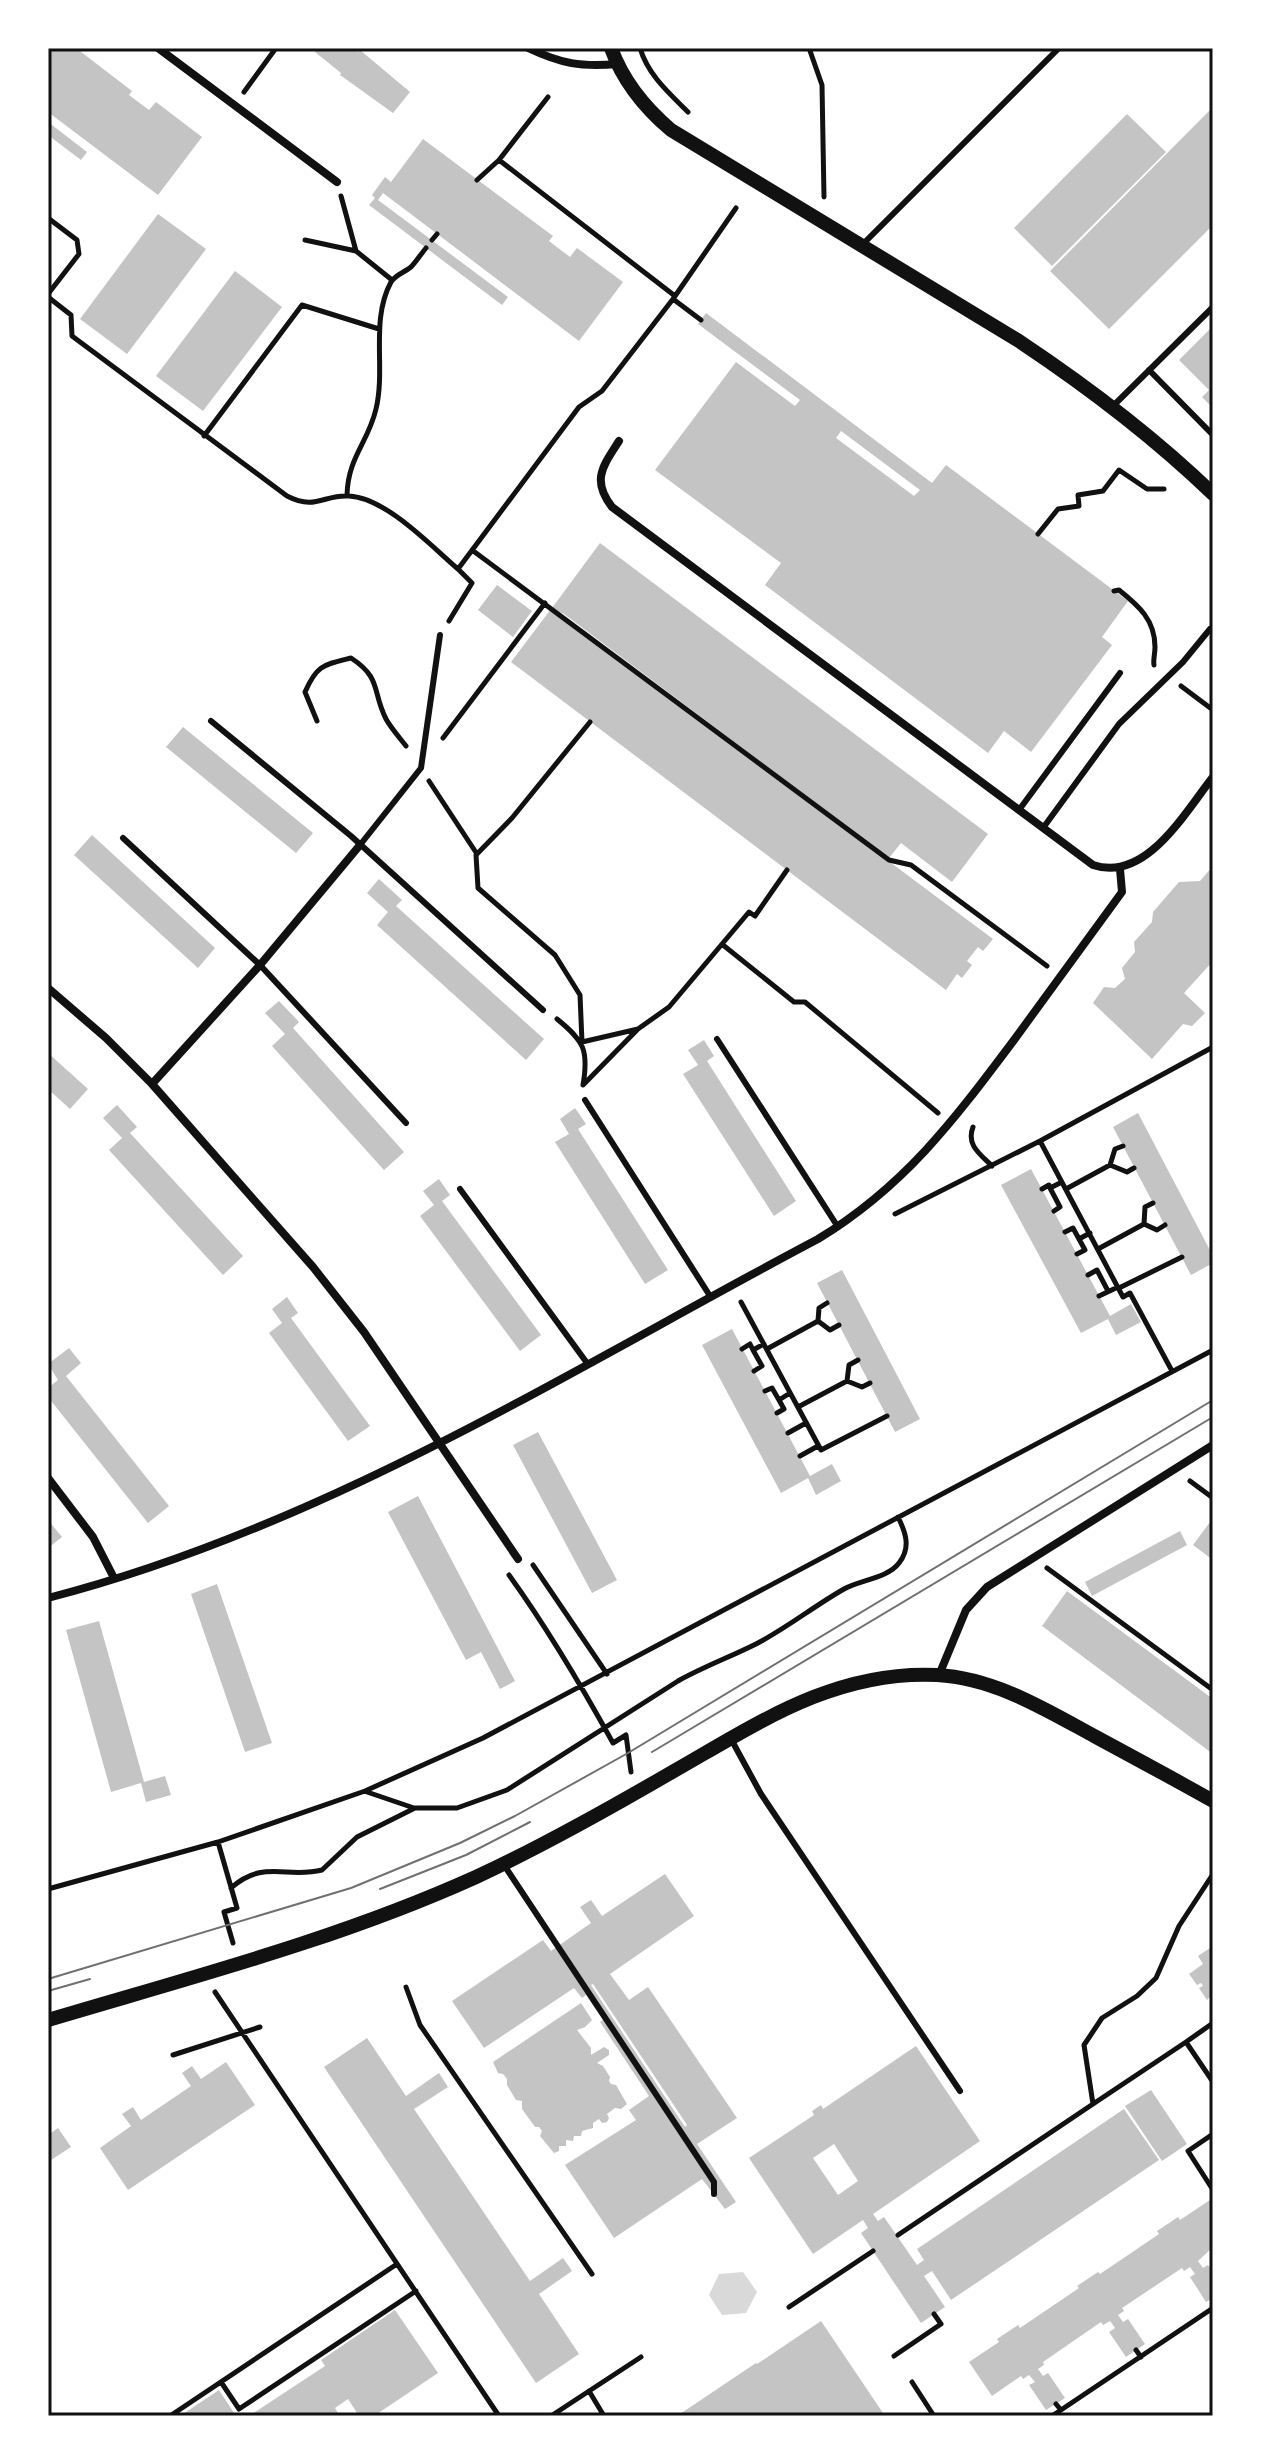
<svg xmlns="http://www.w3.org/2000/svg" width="1261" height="2464" viewBox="0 0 1261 2464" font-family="Barlow,sans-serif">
	<rect width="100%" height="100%" fill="#fff"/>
	<path fill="#d9d9d9" d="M 743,2272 L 757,2292 L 746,2313 L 722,2315 L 709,2295 L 719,2274 Z"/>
	<path fill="#c4c4c4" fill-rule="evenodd" d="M 48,48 L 76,48 L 132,91 L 129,95 L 149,110 L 156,102 L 202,137 L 158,195 L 48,112 Z
		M 318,48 L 353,48 L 358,52 L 360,50 L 410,92 L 393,113 L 340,75 L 341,73 L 315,52 Z
		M 1213,107 L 1213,225 L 1109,329 L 1050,271 Z
		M 1127,114 L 1166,152 L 1052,266 L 1014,228 Z
		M 48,122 L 87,152 L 81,160 L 48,135 Z
		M 423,139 L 553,236 L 549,241 L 570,257 L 577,248 L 623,282 L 579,341 L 383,193 L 378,200 L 508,297 L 502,305 L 369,205 L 375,198 L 372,195 L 385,177 L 391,182 Z
		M 158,214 L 206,249 L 127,354 L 80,319 Z
		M 235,271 L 282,307 L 203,411 L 156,376 Z
		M 706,313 L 932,483 L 946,465 L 1128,601 L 1102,637 L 1112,645 L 1031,752 L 1004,731 L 988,753 L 765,585 L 781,563 L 655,470 L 736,362 L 795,406 L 800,400 L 698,324 ZM 841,431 L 920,490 L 914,496 L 836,438 Z
		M 1213,326 L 1213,408 L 1202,397 L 1209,390 L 1179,360 Z
		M 600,543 L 988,834 L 952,882 L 901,843 L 889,858 L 564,614 L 552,608 Z
		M 497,585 L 532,611 L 513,637 L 478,610 Z
		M 551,609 L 993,939 L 983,951 L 978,947 L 967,961 L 972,965 L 962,978 L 957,974 L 946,990 L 511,662 Z
		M 183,727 L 313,833 L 296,853 L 166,747 Z
		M 92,835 L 215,948 L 198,968 L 74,855 Z
		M 1213,866 L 1213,961 L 1184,993 L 1205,1013 L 1192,1026 L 1183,1024 L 1152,1059 L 1093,1003 L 1104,987 L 1115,988 L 1125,979 L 1122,968 L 1135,952 L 1134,942 L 1152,922 L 1153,912 L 1179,882 L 1200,881 Z
		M 379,879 L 402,900 L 396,906 L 544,1039 L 526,1060 L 377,925 L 388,912 L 367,893 Z
		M 279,1001 L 299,1022 L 293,1028 L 404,1152 L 384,1170 L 272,1046 L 285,1034 L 265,1013 Z
		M 704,1040 L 714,1056 L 707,1061 L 796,1201 L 774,1216 L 683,1074 L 698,1065 L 688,1050 Z
		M 48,1053 L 88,1089 L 70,1109 L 48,1089 Z
		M 117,1105 L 137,1127 L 130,1133 L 243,1256 L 223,1275 L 109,1150 L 122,1138 L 103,1118 Z
		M 575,1108 L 586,1124 L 578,1129 L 668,1270 L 645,1284 L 555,1142 L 569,1134 L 560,1119 Z
		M 1138,1113 L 1213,1256 L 1213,1263 L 1191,1275 L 1113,1127 Z
		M 1031,1169 L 1110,1316 L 1131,1304 L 1141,1322 L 1116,1335 L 1108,1319 L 1081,1333 L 1001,1185 Z
		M 439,1179 L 450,1195 L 442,1201 L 541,1335 L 520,1351 L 420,1216 L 434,1205 L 423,1191 Z
		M 842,1270 L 920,1419 L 895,1432 L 817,1283 Z
		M 287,1297 L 298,1313 L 291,1318 L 370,1426 L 348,1441 L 269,1333 L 282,1323 L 272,1309 Z
		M 732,1329 L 810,1476 L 832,1464 L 841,1481 L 816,1495 L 808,1478 L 781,1493 L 702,1345 Z
		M 69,1348 L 81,1363 L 66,1376 L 169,1506 L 148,1523 L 48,1397 L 48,1388 L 58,1380 L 48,1364 Z
		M 538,1432 L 617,1580 L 592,1593 L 513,1445 Z
		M 418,1496 L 515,1681 L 500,1689 L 481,1652 L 466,1660 L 388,1512 Z
		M 1213,1518 L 1213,1560 L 1193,1545 Z
		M 48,1520 L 62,1537 L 48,1548 Z
		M 1180,1531 L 1187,1545 L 1092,1596 L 1085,1582 Z
		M 217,1584 L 272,1743 L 245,1752 L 191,1594 Z
		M 1067,1591 L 1213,1699 L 1213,1754 L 1042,1626 Z
		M 99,1621 L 144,1782 L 165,1776 L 171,1795 L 146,1802 L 141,1783 L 111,1792 L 66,1630 Z
		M 665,1874 L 694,1916 L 610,1974 L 629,2000 L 648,1987 L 737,2118 L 697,2144 L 736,2202 L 725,2209 L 702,2179 L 614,2238 L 565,2165 L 636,2120 L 629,2110 L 649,2096 L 600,2022 L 603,2020 L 586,1995 L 582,1998 L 574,1988 L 484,2048 L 452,2001 L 543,1940 L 551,1951 L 591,1923 L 580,1907 L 591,1900 L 602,1916 ZM 593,1984 L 687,2125 L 685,2127 L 591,1985 Z
		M 1213,1946 L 1213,2001 L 1210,1997 L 1207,2000 L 1199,1988 L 1203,1986 L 1201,1983 L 1197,1985 L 1189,1974 L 1203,1964 L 1198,1956 Z
		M 581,2003 L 592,2020 L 585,2027 L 577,2030 L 591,2048 L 591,2055 L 604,2047 L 609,2050 L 609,2055 L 597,2063 L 603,2066 L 610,2077 L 609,2081 L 611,2084 L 616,2085 L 627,2104 L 621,2109 L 615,2108 L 607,2114 L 609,2118 L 607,2122 L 602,2123 L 599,2119 L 593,2123 L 593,2128 L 582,2131 L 581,2136 L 574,2136 L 573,2141 L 566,2140 L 566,2146 L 559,2146 L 559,2151 L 554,2153 L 540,2136 L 542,2131 L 539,2127 L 535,2127 L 522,2109 L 522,2101 L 516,2100 L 507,2085 L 507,2079 L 503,2074 L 498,2073 L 493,2062 Z
		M 367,2038 L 406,2096 L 439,2073 L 448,2087 L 414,2109 L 530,2281 L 563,2258 L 572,2271 L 539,2294 L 579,2354 L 536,2383 L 324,2067 Z
		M 916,2046 L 980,2141 L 873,2214 L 878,2221 L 884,2217 L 917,2265 L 924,2260 L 917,2249 L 1124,2109 L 1159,2160 L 951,2300 L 932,2271 L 924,2276 L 945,2307 L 921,2323 L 861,2233 L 868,2228 L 863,2220 L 813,2254 L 749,2158 L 814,2115 L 812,2111 L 821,2105 L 823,2109 ZM 834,2144 L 858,2181 L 838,2195 L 813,2158 Z
		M 226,2062 L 255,2105 L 128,2190 L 100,2148 L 131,2126 L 122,2114 L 133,2107 L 141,2120 L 191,2086 L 182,2073 L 192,2066 L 201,2079 Z
		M 1151,2090 L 1187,2144 L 1162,2161 L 1125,2106 Z
		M 58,2128 L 71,2147 L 48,2162 L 48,2135 Z
		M 1210,2200 L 1213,2205 L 1213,2247 L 1198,2261 L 1203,2268 L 1208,2265 L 1213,2272 L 1213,2298 L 1206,2302 L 1190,2277 L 1195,2274 L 1190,2267 L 1184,2271 L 1182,2268 L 1122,2308 L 1124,2311 L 1118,2315 L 1123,2322 L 1128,2319 L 1145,2344 L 1126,2357 L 1109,2332 L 1115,2328 L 1110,2321 L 1103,2325 L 1101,2322 L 1043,2362 L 1044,2365 L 1038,2369 L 1043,2376 L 1048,2373 L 1065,2398 L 1046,2410 L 1029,2385 L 1035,2382 L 1029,2375 L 1023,2379 L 1021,2376 L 992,2396 L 969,2362 L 999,2342 L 997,2339 L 1018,2325 L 1020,2328 L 1079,2288 L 1077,2286 L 1098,2272 L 1100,2274 L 1159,2234 L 1157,2231 L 1178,2217 L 1180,2220 Z
		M 395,2310 L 438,2373 L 374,2416 L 359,2416 L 348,2399 L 335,2408 L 338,2413 L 334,2416 L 249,2416 L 325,2366 L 321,2360 Z
		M 821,2321 L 885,2416 L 677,2416 L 756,2363 L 757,2364 Z
		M 219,2390 L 236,2416 L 180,2416 Z"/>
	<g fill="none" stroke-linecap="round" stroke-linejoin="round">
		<path stroke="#111" stroke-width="5" d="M 640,48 C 648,75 669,93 688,112
			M 809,48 L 822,85 L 824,197
			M 244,92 L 276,48
			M 499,160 L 675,296
			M 477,180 L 499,160 L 548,97
			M 341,196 L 356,251 L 392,280
			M 48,218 L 77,240 L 79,254 L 48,294
			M 305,240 L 356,251
			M 432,240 L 437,234
			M 48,297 L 71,315 L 72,336 L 287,496 C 316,511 324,494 349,496 C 386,498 430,545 458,569
			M 673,299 L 701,320
			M 204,436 L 302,305 L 379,329
			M 347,495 C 348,457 368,443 376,409 C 386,368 370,321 391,282 C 395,275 405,272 411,267 C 416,262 421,254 426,248
			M 1038,534 L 1058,509 L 1079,506 L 1078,495 L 1103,491 L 1119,470 L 1147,489 L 1164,489
			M 472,550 L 889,860 L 911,865 L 1047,966
			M 1114,591 L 1119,590 C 1139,606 1155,620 1155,647 C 1155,654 1153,660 1154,665
			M 449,621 L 472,583 L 458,569 L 579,407 L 602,391 L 673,299 L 736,208
			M 1181,686 L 1213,710
			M 317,721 L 305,692 C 317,665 323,665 351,658 C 382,678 372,692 386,719 C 391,728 399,737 406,746
			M 590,722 L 512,818 L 476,855 L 478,888 L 555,955 L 580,995 L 582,1042 L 638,1029
			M 443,738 L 545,603
			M 429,781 L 477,854
			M 723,945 L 794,1002 L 805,1002 L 938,1113
			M 557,1019 C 584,1041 589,1050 583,1085
			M 584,1084 L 638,1029 L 669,1007 L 749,912 L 755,916 L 787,870
			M 973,1127 C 966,1145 980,1154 992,1166
			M 1040,1141 L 1123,1297 L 1130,1293 L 1172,1371
			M 1110,1165 L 1127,1172 L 1134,1168
			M 1050,1188 L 1060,1207 L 1054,1211
			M 1042,1189 L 1049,1185 L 1050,1188 L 1062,1182
			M 1066,1189 L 1110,1165 L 1115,1149 L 1123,1146
			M 895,1214 L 1040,1141 L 1213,1047
			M 1144,1224 L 1157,1230 L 1165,1225
			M 1065,1232 L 1073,1228 L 1079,1239 L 1090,1233
			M 1098,1249 L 1144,1224 L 1145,1207 L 1153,1203
			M 1077,1254 L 1085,1250 L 1079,1239
			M 1088,1275 L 1097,1270 L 1108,1291
			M 1119,1288 L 1182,1257
			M 1099,1296 L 1118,1287
			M 741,1302 L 821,1450 L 887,1416
			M 818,1321 L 830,1330 L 839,1325
			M 742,1349 L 750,1344 L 753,1350 L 764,1344
			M 767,1349 L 818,1321 L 819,1308 L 827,1303
			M 753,1350 L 762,1366 L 754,1371
			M 847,1381 L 849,1365 L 858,1360
			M 765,1391 L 772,1388 L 779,1400 L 790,1393
			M 798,1407 L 847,1381 L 862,1387 L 870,1383
			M 777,1413 L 784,1409 L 779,1400
			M 788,1433 L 806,1423
			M 800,1456 L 818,1446
			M 1190,1481 L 1213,1498
			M 533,1565 L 607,1674
			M 1047,1568 L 1213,1690
			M 509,1575 C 548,1629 581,1685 613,1743 L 626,1735 L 631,1772
			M 367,1792 L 414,1808
			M 218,1842 L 237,1908 L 224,1912 L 233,1943
			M 231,1888 C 263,1859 287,1879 322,1870 L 357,1837 L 415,1808 L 457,1808 L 507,1790 L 678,1681 C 703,1667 730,1657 756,1644 C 787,1628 814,1606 844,1589 C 860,1580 888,1578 899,1563 C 911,1548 906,1533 898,1517
			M 48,1889 L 218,1842 L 365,1791 L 483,1738 L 1213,1350
			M 406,1987 L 420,2025 L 592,2274
			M 215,1992 L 499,2416
			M 1186,2042 L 1213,2023
			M 173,2055 L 260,2027
			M 1093,2104 L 1186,2042 L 1213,2082
			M 1213,2134 L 1188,2151 L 1213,2190
			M 898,2235 L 1093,2104 L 1084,2045 L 1102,2018 L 1137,1996 L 1156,1978 L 1179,1926 L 1213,1874
			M 789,2307 L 873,2251
			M 1136,2350 L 1141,2357
			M 894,2356 L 941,2324 L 934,2314
			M 221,2382 L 239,2409 L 416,2291
			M 912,2382 L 934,2416
			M 589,2391 L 604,2416
			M 1056,2404 L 1061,2410
			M 170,2416 L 397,2264
			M 551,2416 L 641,2357
			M 1052,2416 L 1213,2308"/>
		<path stroke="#111" stroke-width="6" d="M 861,246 L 1059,48
			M 1149,370 L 1213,435
			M 1113,406 L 1213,307
			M 211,721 L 351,836 L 543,1010
			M 1019,810 L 1120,673
			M 1043,828 L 1119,724 L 1183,662 L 1210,629
			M 123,838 L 260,965 L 406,1123
			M 360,845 L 421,768 L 440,635
			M 717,1039 L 838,1227
			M 585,1100 L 710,1296
			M 460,1189 L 587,1363
			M 731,1739 L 761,1794 L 960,2091
			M 504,1865 L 714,2182 L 714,2194"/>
		<path stroke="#111" stroke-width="8" d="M 158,48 L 337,182
			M 528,48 C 562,64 580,67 618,64
			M 619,441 C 603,466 591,480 612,507 L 1093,865 C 1146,883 1185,812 1213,777
			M 48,988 L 106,1038 L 152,1084 L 313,1267 L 364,1332 L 518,1559
			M 152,1084 L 260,965 L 360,845
			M 48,1478 L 93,1537 L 114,1578
			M 48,1598 C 324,1527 568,1371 818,1239 C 905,1186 954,1120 1014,1040 C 1050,990 1086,941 1122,892 L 1120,869
			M 939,1675 L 966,1610 L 987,1587 L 1213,1445"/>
		<path stroke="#111" stroke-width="14" d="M 611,48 C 623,81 645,108 671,130 L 1019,341 C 1088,387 1153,436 1213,494
			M 48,2020 C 192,1977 339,1939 476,1877 C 541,1847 605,1811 667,1775 C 754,1726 832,1670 937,1675 C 995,1678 1046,1710 1096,1737 C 1135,1758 1174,1779 1213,1801"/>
		<path stroke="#707070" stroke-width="2" d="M 652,1752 L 1213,1417
			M 380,1889 L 466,1855 L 530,1822
			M 48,1979 L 351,1888 L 460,1843 L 515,1816 L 628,1753 L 1213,1400
			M 48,1991 L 90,1979"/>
	</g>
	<rect width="1261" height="2464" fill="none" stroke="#ffffff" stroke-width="100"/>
	<rect x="50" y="50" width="1161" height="2364" fill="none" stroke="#111" stroke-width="3"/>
</svg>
